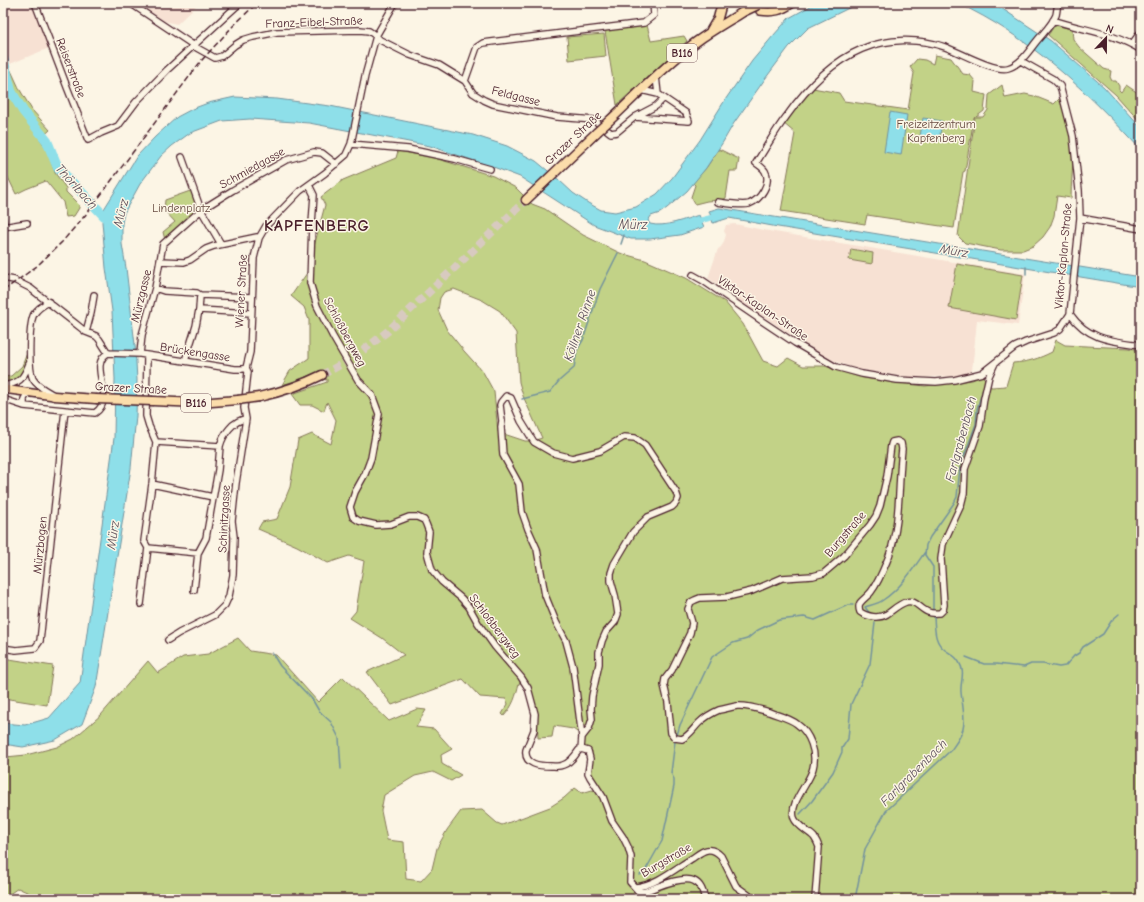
<svg xmlns="http://www.w3.org/2000/svg" width="1144" height="902" viewBox="0 0 1144 902" font-family="'Comic Neue',sans-serif">
	<rect width="100%" height="100%" fill="#fcf5e5"/>
	<filter id="ink" filterUnits="userSpaceOnUse"><feTurbulence type="fractalNoise" baseFrequency=".025" numOctaves="2"/><feDisplacementMap in="SourceGraphic" scale="8" xChannelSelector="R" yChannelSelector="G"/><feConvolveMatrix kernelMatrix="1 2 1 2 8 2 1 2 1" color-interpolation-filters="sRGB"/></filter>
	<g filter="url(#ink)">
		<path fill="#f7e1d3" d="M 3,3 L 32,3 L 49,48 L 10,64 L 3,40 Z
			M 136,3 L 199,3 L 177,24 L 164,21 Z
			M 735,224 L 763,230 L 1025,274 L 1018,325 L 977,320 L 972,371 L 959,376 L 928,377 L 906,377 L 855,369 L 827,358 L 744,304 L 708,278 L 718,249 L 720,248 L 723,244 L 726,235 L 724,231 L 726,225 Z"/>
		<path fill="#c2d287" stroke="#867859" fill-rule="evenodd" d="M 647,25 L 651,41 L 684,36 L 687,41 L 617,105 L 605,31 Z
			M 1055,25 L 1072,29 L 1073,39 L 1079,47 L 1104,69 L 1111,71 L 1110,77 L 1112,81 L 1116,81 L 1119,86 L 1119,90 L 1121,92 L 1126,85 L 1141,95 L 1141,123 L 1116,95 L 1048,35 Z
			M 604,34 L 606,56 L 569,60 L 567,37 Z
			M 3,41 L 8,64 L 20,90 L 32,110 L 50,130 L 40,139 L 46,148 L 55,173 L 66,188 L 66,192 L 79,205 L 79,208 L 74,216 L 66,217 L 63,202 L 46,181 L 26,189 L 16,194 L 3,167 Z
			M 935,55 L 951,58 L 963,74 L 970,75 L 975,81 L 974,92 L 986,95 L 984,111 L 976,117 L 983,117 L 988,110 L 989,95 L 1002,85 L 1005,98 L 1025,94 L 1034,96 L 1054,104 L 1059,99 C 1065,112 1072,140 1073,154 C 1073,168 1071,184 1071,198 L 1057,196 L 1054,216 L 1050,227 L 1043,237 L 1033,246 L 1023,250 L 1001,250 L 965,243 L 958,236 L 975,117 L 974,118 L 965,171 L 963,172 L 954,228 L 867,215 L 865,224 L 781,211 L 795,133 L 783,123 L 802,99 L 813,88 L 839,93 L 844,101 L 908,110 L 914,73 L 910,67 L 917,59 L 925,60 L 933,64 Z
			M 719,149 L 739,159 L 737,171 L 730,171 L 726,198 L 722,200 L 707,201 L 695,204 L 691,197 L 695,185 L 693,183 L 706,168 Z
			M 398,151 L 435,158 L 493,176 L 516,188 L 532,204 L 545,209 L 583,235 L 620,253 L 645,260 L 686,278 L 725,302 L 743,324 L 763,361 L 778,366 L 788,358 L 803,366 L 825,366 L 859,377 L 890,382 L 925,386 L 972,380 L 982,376 L 986,380 L 984,385 L 992,387 L 1006,386 L 1013,363 C 1028,362 1038,359 1052,352 L 1056,340 L 1065,345 L 1129,348 L 1141,350 L 1141,899 L 42,899 L 18,888 L 8,895 L 9,899 L 3,899 L 3,756 L 6,757 L 26,755 L 57,747 L 73,739 L 101,715 L 148,661 L 158,673 L 183,657 L 208,654 L 238,638 L 250,651 L 276,655 L 318,702 L 343,677 L 389,721 L 417,709 L 426,710 L 416,727 L 434,729 L 452,749 L 441,755 L 442,764 L 461,775 L 451,781 L 433,772 L 415,776 L 384,795 L 381,811 L 387,840 L 404,842 L 406,879 L 421,881 L 432,869 L 437,848 L 447,830 L 461,811 L 482,810 L 497,823 L 502,825 L 550,807 L 564,798 L 575,788 L 582,793 L 592,790 L 597,792 L 601,799 L 626,847 L 629,857 L 628,880 L 638,892 L 696,879 L 642,889 C 637,888 634,882 631,877 L 629,844 L 613,817 L 610,807 L 604,794 L 593,778 L 590,771 L 592,751 L 583,745 L 584,737 L 573,729 L 554,726 L 552,737 L 538,738 L 537,714 L 527,683 L 519,683 C 516,696 513,706 504,716 L 502,714 L 508,704 L 506,699 L 480,697 L 463,679 L 392,705 L 367,672 L 404,655 L 382,638 L 350,618 L 356,611 L 364,561 L 349,556 L 328,563 L 297,546 L 258,529 L 262,522 L 277,519 L 290,487 L 298,440 L 312,434 L 331,444 L 336,420 L 327,402 L 324,411 L 312,405 L 300,405 L 292,394 L 327,382 L 327,379 L 325,380 L 320,371 L 301,379 L 282,385 L 290,371 L 309,358 L 309,320 L 304,307 L 291,296 L 307,273 L 325,205 L 321,197 L 343,180 L 396,158 ZM 454,289 L 482,300 L 500,311 L 516,333 L 519,382 L 523,396 L 542,438 L 532,441 L 525,441 L 498,432 L 494,392 L 483,372 L 464,351 L 447,330 L 438,310 L 440,298 L 444,292 Z
			M 193,190 L 200,207 L 165,240 L 163,232 L 175,222 L 164,210 L 165,200 Z
			M 851,249 L 873,253 L 872,264 L 849,260 Z
			M 957,264 L 1023,275 L 1016,320 L 949,308 Z
			M 27,353 C 26,370 23,382 3,382 L 3,377 L 11,376 L 22,366 Z
			M 3,658 L 53,666 L 47,705 L 3,698 Z"/>
		<path fill="#8edfe9" stroke="#73929d" d="M 816,3 L 865,3 L 853,6 L 808,28 L 789,47 L 765,79 L 734,123 L 723,142 L 706,168 L 687,191 L 667,208 L 660,213 L 651,216 L 648,221 L 650,224 C 665,228 685,219 699,215 L 704,227 L 680,235 L 650,239 L 631,239 L 594,225 L 520,177 L 496,168 L 430,146 L 309,123 L 250,119 L 222,121 L 190,133 L 172,146 L 161,156 L 140,184 L 124,213 L 122,223 L 122,244 L 126,268 L 135,345 L 137,380 L 136,416 L 131,468 L 96,687 L 82,724 L 55,740 L 23,747 L 3,744 L 3,723 L 25,725 L 49,718 L 80,683 L 114,438 L 115,379 L 112,311 L 106,268 L 102,222 L 104,209 L 137,156 L 155,137 L 177,117 L 192,109 L 208,103 L 235,97 L 277,99 L 330,106 L 473,135 L 507,146 L 536,161 L 559,180 L 573,193 L 588,203 L 601,210 L 615,212 L 636,207 L 657,194 L 672,178 L 700,140 L 725,100 L 752,61 L 773,36 L 789,18 Z
			M 957,3 L 995,4 L 1051,41 L 1104,87 L 1141,128 L 1141,150 C 1089,93 1028,35 957,3 Z
			M 890,112 L 907,115 L 901,155 L 884,152 Z
			M 923,118 L 942,121 L 939,141 L 920,137 Z
			M 719,208 L 1141,277 L 1141,287 L 778,227 L 729,218 L 713,223 L 709,211 Z"/>
		<g fill="none" stroke-linecap="round" stroke-linejoin="round">
			<path stroke="#73929d" stroke-width="1.5" d="M 621,244 L 624,235
				M 1026,274 L 1026,267
				M 522,399 L 550,392 L 559,381 L 574,368 L 577,350 L 583,340 L 600,289 L 618,253
				M 933,611 L 933,567 L 925,555 L 926,545 L 930,537 L 954,503 L 957,497 L 960,467 L 976,424 L 977,409 L 985,382
				M 870,614 L 865,607 C 871,605 878,604 883,600 C 901,588 913,569 925,552
				M 272,653 L 280,666 L 312,699 L 319,711 L 331,722 L 339,738 L 341,769
				M 966,657 L 984,664 L 996,664 L 1024,667 L 1031,664 L 1043,664 L 1059,667 L 1065,666 L 1074,656 L 1079,653 L 1083,647 L 1103,634 L 1112,620 L 1119,614
				M 677,735 L 680,725 L 712,657 L 733,643 L 747,639 L 758,630 L 779,620 L 804,617 L 815,620 L 848,605 L 853,605
				M 800,814 L 812,801 L 833,772 L 842,752 L 842,748 L 848,739 L 851,704 L 870,664 L 875,623
				M 640,875 L 645,871 L 662,841 L 674,786 L 674,779 L 671,773 L 675,741
				M 855,899 L 865,849 L 886,811 L 951,750 C 956,743 961,737 963,729 C 966,717 962,704 961,692 C 960,681 966,673 959,662 C 956,656 951,654 945,650 C 934,642 935,630 934,617"/>
			<path stroke="#8edfe9" stroke-width="5.5" d="M 694,222 L 718,216"/>
			<path stroke="#8edfe9" stroke-width="10" d="M 3,58 L 11,91 L 23,111 L 47,141 L 58,168 L 112,224"/>
			<path stroke="#d8cac0" stroke-width="8" stroke-dasharray="8 4" stroke-linecap="butt" d="M 322,375 L 356,356 L 388,331 L 526,200"/>
			<g stroke="#4a1f2b" stroke-width="8">
				<path id="minor" d="M 35,3 L 67,87 L 88,140 L 101,133 L 118,126 L 136,102 L 167,70 L 240,3
					M 130,3 L 190,43 L 197,48 L 215,58 L 222,56 L 235,45 L 243,40 L 253,37 L 277,32 L 360,30 L 369,31 L 376,36 L 380,40 L 410,55 L 439,65 L 465,81 L 473,93 L 484,100 L 493,104 L 557,117 L 594,120 L 611,133 L 617,132 L 635,117 L 689,121 L 686,113 L 658,94 L 641,90
					M 1053,20 C 1082,30 1115,33 1141,50
					M 1132,44 L 1141,32
					M 656,76 L 658,94
					M 465,81 L 477,47 L 483,43 L 644,23 L 654,15 L 653,3
					M 635,117 L 656,106 L 664,98
					M 351,144 L 408,149 L 455,159 L 490,169
					M 182,157 L 201,210 L 221,244
					M 309,185 L 314,195 L 312,224 L 310,283 L 317,306 L 333,337 L 358,380 L 372,395 L 379,414 L 371,458 L 365,474 L 355,492 L 350,507 L 353,517 L 359,521 L 376,525 L 391,524 L 409,517 L 417,517 L 424,520 L 426,524 L 429,532 L 427,552 L 432,570 L 442,582 L 461,598 L 469,607 L 478,623 L 495,647 L 521,677 L 528,688 L 535,714 L 534,730 L 526,750 C 524,765 540,766 551,766 C 555,766 559,767 563,765 C 570,763 575,756 579,750 L 581,749
					M 718,202 C 725,203 742,206 749,204 C 760,200 772,183 765,171 C 763,168 759,165 756,163 C 766,148 775,131 786,117 C 805,90 831,62 862,49 C 888,38 919,38 945,47 C 960,52 994,72 1008,68 C 1021,64 1028,52 1036,42 C 1043,33 1052,25 1056,15 C 1057,11 1057,7 1058,3
					M 1080,218 L 1141,229
					M 3,220 L 4,227
					M 3,227 L 27,223
					M 160,261 L 184,262 L 190,260 L 206,249 L 214,246 L 257,237 L 259,238
					M 693,275 L 702,280 L 765,323 L 795,343 L 836,367 L 862,374 L 897,380 L 936,382 L 954,380 L 982,373 L 1015,347 L 1026,342 L 1054,333 L 1060,329 L 1070,314 L 1080,218 L 1079,190 L 1073,136 L 1060,86 L 1053,79 L 1021,61
					M 3,278 L 14,280 L 30,288 L 76,324 L 86,332 L 96,336 L 99,339 L 108,353
					M 155,288 L 164,291 L 197,293 L 200,295 L 252,297
					M 49,302 C 43,305 38,308 34,314 C 29,323 28,369 33,379 C 37,386 45,390 52,394
					M 199,310 L 200,295
					M 1070,314 C 1088,340 1112,341 1141,345
					M 86,332 L 91,313 L 94,295
					M 108,353 L 140,354 L 235,369 L 243,369 L 246,368
					M 140,354 L 142,335 L 155,288 L 163,244 L 201,210 L 233,190 L 286,160 L 314,152 L 322,153 L 336,164
					M 147,356 L 146,416 L 149,426 L 156,442
					M 185,361 L 196,326 L 199,310 L 251,313
					M 246,368 L 250,352 L 254,258 L 259,238 L 266,226 L 300,191 L 325,173 L 346,155 L 351,144 L 365,76 L 376,36 L 395,3
					M 3,386 C 19,383 23,380 29,364
					M 3,399 L 24,406 L 95,413 C 118,397 86,366 108,353
					M 24,406 L 24,399 L 28,392
					M 156,442 L 152,484 L 144,541 L 148,548 L 198,553
					M 156,442 L 220,446 C 223,435 233,420 246,419
					M 152,484 L 213,497
					M 194,590 L 198,553 L 206,538 L 218,470 L 220,446
					M 141,604 L 148,548
					M 168,640 L 179,633 L 215,615 L 225,605 L 229,596 L 233,575 L 234,537 L 232,521 L 236,483 L 246,419 L 244,408 L 248,372 L 246,368
					M 3,648 L 16,650 L 35,648 L 40,641 L 65,410
					M 581,749 L 582,737 L 573,667 L 566,641 L 556,622 L 545,595 L 537,549 L 528,529 L 522,512 L 519,484 L 503,455 L 501,427 L 502,421 L 500,405 L 501,402 L 506,396 L 511,398 L 521,421 L 534,442 L 553,453 L 572,458 L 600,451 L 624,437 L 635,438 L 645,445 L 676,492 L 678,498 L 676,503 L 672,507 L 648,517 L 633,532 L 614,564 L 611,573 L 611,581 L 615,595 L 618,614 L 615,622 L 606,632 L 602,641 L 599,652 L 599,664 L 592,696 L 591,709 L 592,719 L 589,728 L 582,737
					M 581,749 L 588,751 L 590,759 L 588,773 L 590,777 L 603,797 L 612,821 L 623,837 L 628,847 L 631,857 L 630,882 L 638,891 L 643,892 C 655,888 683,875 694,881 C 701,884 703,892 705,899
					M 635,887 C 654,886 675,869 691,859 C 696,856 701,851 707,850 C 713,849 717,852 721,856 L 736,886 L 754,899
					M 815,899 L 819,847 C 818,844 816,840 814,837 C 808,831 797,826 794,818 C 789,802 810,783 813,768 C 817,753 810,733 797,724 C 790,718 779,716 769,712 C 759,709 748,705 737,706 C 731,707 725,709 719,710 C 712,713 704,718 699,723 C 693,729 689,736 682,739 L 675,738 L 671,733 L 668,702 L 664,685 L 665,679 L 672,670 L 690,633 L 692,623 L 688,609 L 691,602 L 695,600 L 700,598 L 727,597 L 752,591 L 782,578 L 813,576 L 824,573 L 844,556 L 870,525 L 876,516 L 880,506 L 887,476 L 891,445 L 892,442 L 897,441 L 901,443 L 902,449 C 898,484 901,522 889,556 C 884,568 879,582 871,592 C 868,596 863,599 860,603 C 858,606 859,609 860,612 C 867,617 879,619 887,614 C 893,610 899,604 906,602 C 915,599 920,609 928,612 C 932,614 936,613 940,613 L 943,610 L 944,605 L 941,559 L 943,544 L 961,505 L 964,493 L 965,469 L 980,426 L 984,398 L 989,376 L 995,363"/>
			</g>
			<g stroke="#4a1f2b" stroke-width="10">
				<path id="major" d="M 744,3 L 745,4
					M 760,11 C 774,13 781,11 793,3
					M 3,389 L 54,396"/>
			</g>
			<g stroke="#4a1f2b" stroke-width="11">
				<path id="highway" d="M 711,30 L 718,18 L 722,3
					M 609,121 C 637,95 664,66 696,42 C 711,31 727,22 743,12
					M 526,200 L 597,132
					M 54,396 L 96,399
					M 259,397 C 281,392 302,385 322,375
					M 153,401 L 198,403 L 238,400"/>
			</g>
			<use href="#minor" stroke="#fcf5e5" stroke-width="5.5"/>
			<use href="#major" stroke="#fbddab" stroke-width="7"/>
			<use href="#highway" stroke="#fbddab" stroke-width="8"/>
			<path stroke="#4a1f2b" stroke-width="1.5" stroke-dasharray="6 3" stroke-linecap="butt" d="M 3,291 L 37,266 L 62,242 L 88,212 L 201,61 L 233,26 L 257,3"/>
			<g stroke="#4a1f2b" stroke-width="11" stroke-linecap="butt">
				<path id="highway-bridge" d="M 743,12 L 758,5
					M 597,132 L 609,121
					M 96,399 L 153,401
					M 238,400 L 259,397"/>
			</g>
			<use href="#highway-bridge" stroke="#fbddab" stroke-width="8"/>
		</g>
	</g>
	<g text-anchor="middle" stroke-width="3" stroke-linejoin="round" paint-order="stroke">
		<g fill="#fcf5e5" stroke="#7f5f63" stroke-width="1">
			<rect x="667" y="44" width="30" height="18" rx="3"/>
			<rect x="181" y="394" width="30" height="18" rx="3"/>
		</g>
		<g font-size="11" font-weight="bold" fill="#4a1f2b">
			<text x="682" y="57">B116</text>
			<text x="196" y="407">B116</text>
		</g>
		<g font-size="12" fill="#4a1f2b" stroke="#fcf5e5">
			<text transform="translate(314 22) rotate(-2)" y="4">Franz-Eibel-Straße</text>
			<text transform="translate(71 68) rotate(69)" y="4">Reiserstraße</text>
			<text transform="translate(516 96) rotate(14)" y="4">Feldgasse</text>
			<text transform="translate(573 138) rotate(-43)" y="4">Grazer Straße</text>
			<text transform="translate(252 168) rotate(-29)" y="4">Schmiedgasse</text>
			<text transform="translate(1063 256) rotate(-85)" y="4">Viktor-Kaplan-Straße</text>
			<text transform="translate(241 291) rotate(-87)" y="4">Wiener Straße</text>
			<text transform="translate(141 296) rotate(-76)" y="4">Mürzgasse</text>
			<text transform="translate(763 308) rotate(34)" y="4">Viktor-Kaplan-Straße</text>
			<text transform="translate(345 332) rotate(62)" y="4">Schloßbergweg</text>
			<text transform="translate(195 352) rotate(9)" y="4">Brückengasse</text>
			<text transform="translate(131 388) rotate(3)" y="4">Grazer Straße</text>
			<text transform="translate(224 519) rotate(-87)" y="4">Schinitzgasse</text>
			<text transform="translate(845 534) rotate(-49)" y="4">Burgstraße</text>
			<text transform="translate(40 545) rotate(-84)" y="4">Mürzbogen</text>
			<text transform="translate(495 626) rotate(53)" y="4">Schloßbergweg</text>
			<text transform="translate(666 860) rotate(-30)" y="4">Burgstraße</text>
		</g>
		<g font-size="12" fill="#684c42" stroke="#fcf5e5">
			<text x="936" y="128">Freizeitzentrum<tspan x="936" dy="14">Kapfenberg</tspan></text>
			<text x="181" y="212">Lindenplatz</text>
		</g>
		<g font-size="13" font-style="italic" fill="#5b4f5a" stroke="#fcf5e5">
			<text transform="translate(77 186) rotate(48)" y="5">Thörlbach</text>
			<text transform="translate(120 213) rotate(-75)" y="5">Mürz</text>
			<text x="633" y="229">Mürz</text>
			<text transform="translate(954 250) rotate(10)" y="5">Mürz</text>
			<text transform="translate(579 325) rotate(-71)" y="5">Köllner Rinne</text>
			<text transform="translate(960 439) rotate(-75)" y="5">Farlgrabenbach</text>
			<text transform="translate(112 535) rotate(-82)" y="5">Mürz</text>
			<text transform="translate(913 772) rotate(-45)" y="5">Farlgrabenbach</text>
		</g>
		<g font-size="16" font-weight="bold" letter-spacing="1" fill="#4a1f2b" stroke="#fcf5e5">
			<text x="317" y="231">KAPFENBERG</text>
		</g>
	</g>
	<rect width="1144" height="902" fill="none" stroke="#fcf5e5" stroke-width="16"/>
	<rect x="8" y="8" width="1128" height="886" fill="none" stroke="#4a1f2b" stroke-width="1.5" filter="url(#ink)"/>
	<g transform="translate(1106 38) rotate(22)" stroke="#fcf5e5" stroke-width="3" paint-order="stroke">
	<path d="M0-3L7 15L0 10L-7 15Z" fill="#4a1f2b"/>
	<text y="-6" font-size="11" font-weight="bold" text-anchor="middle" fill="#4a1f2b">N</text>
	</g>
</svg>
